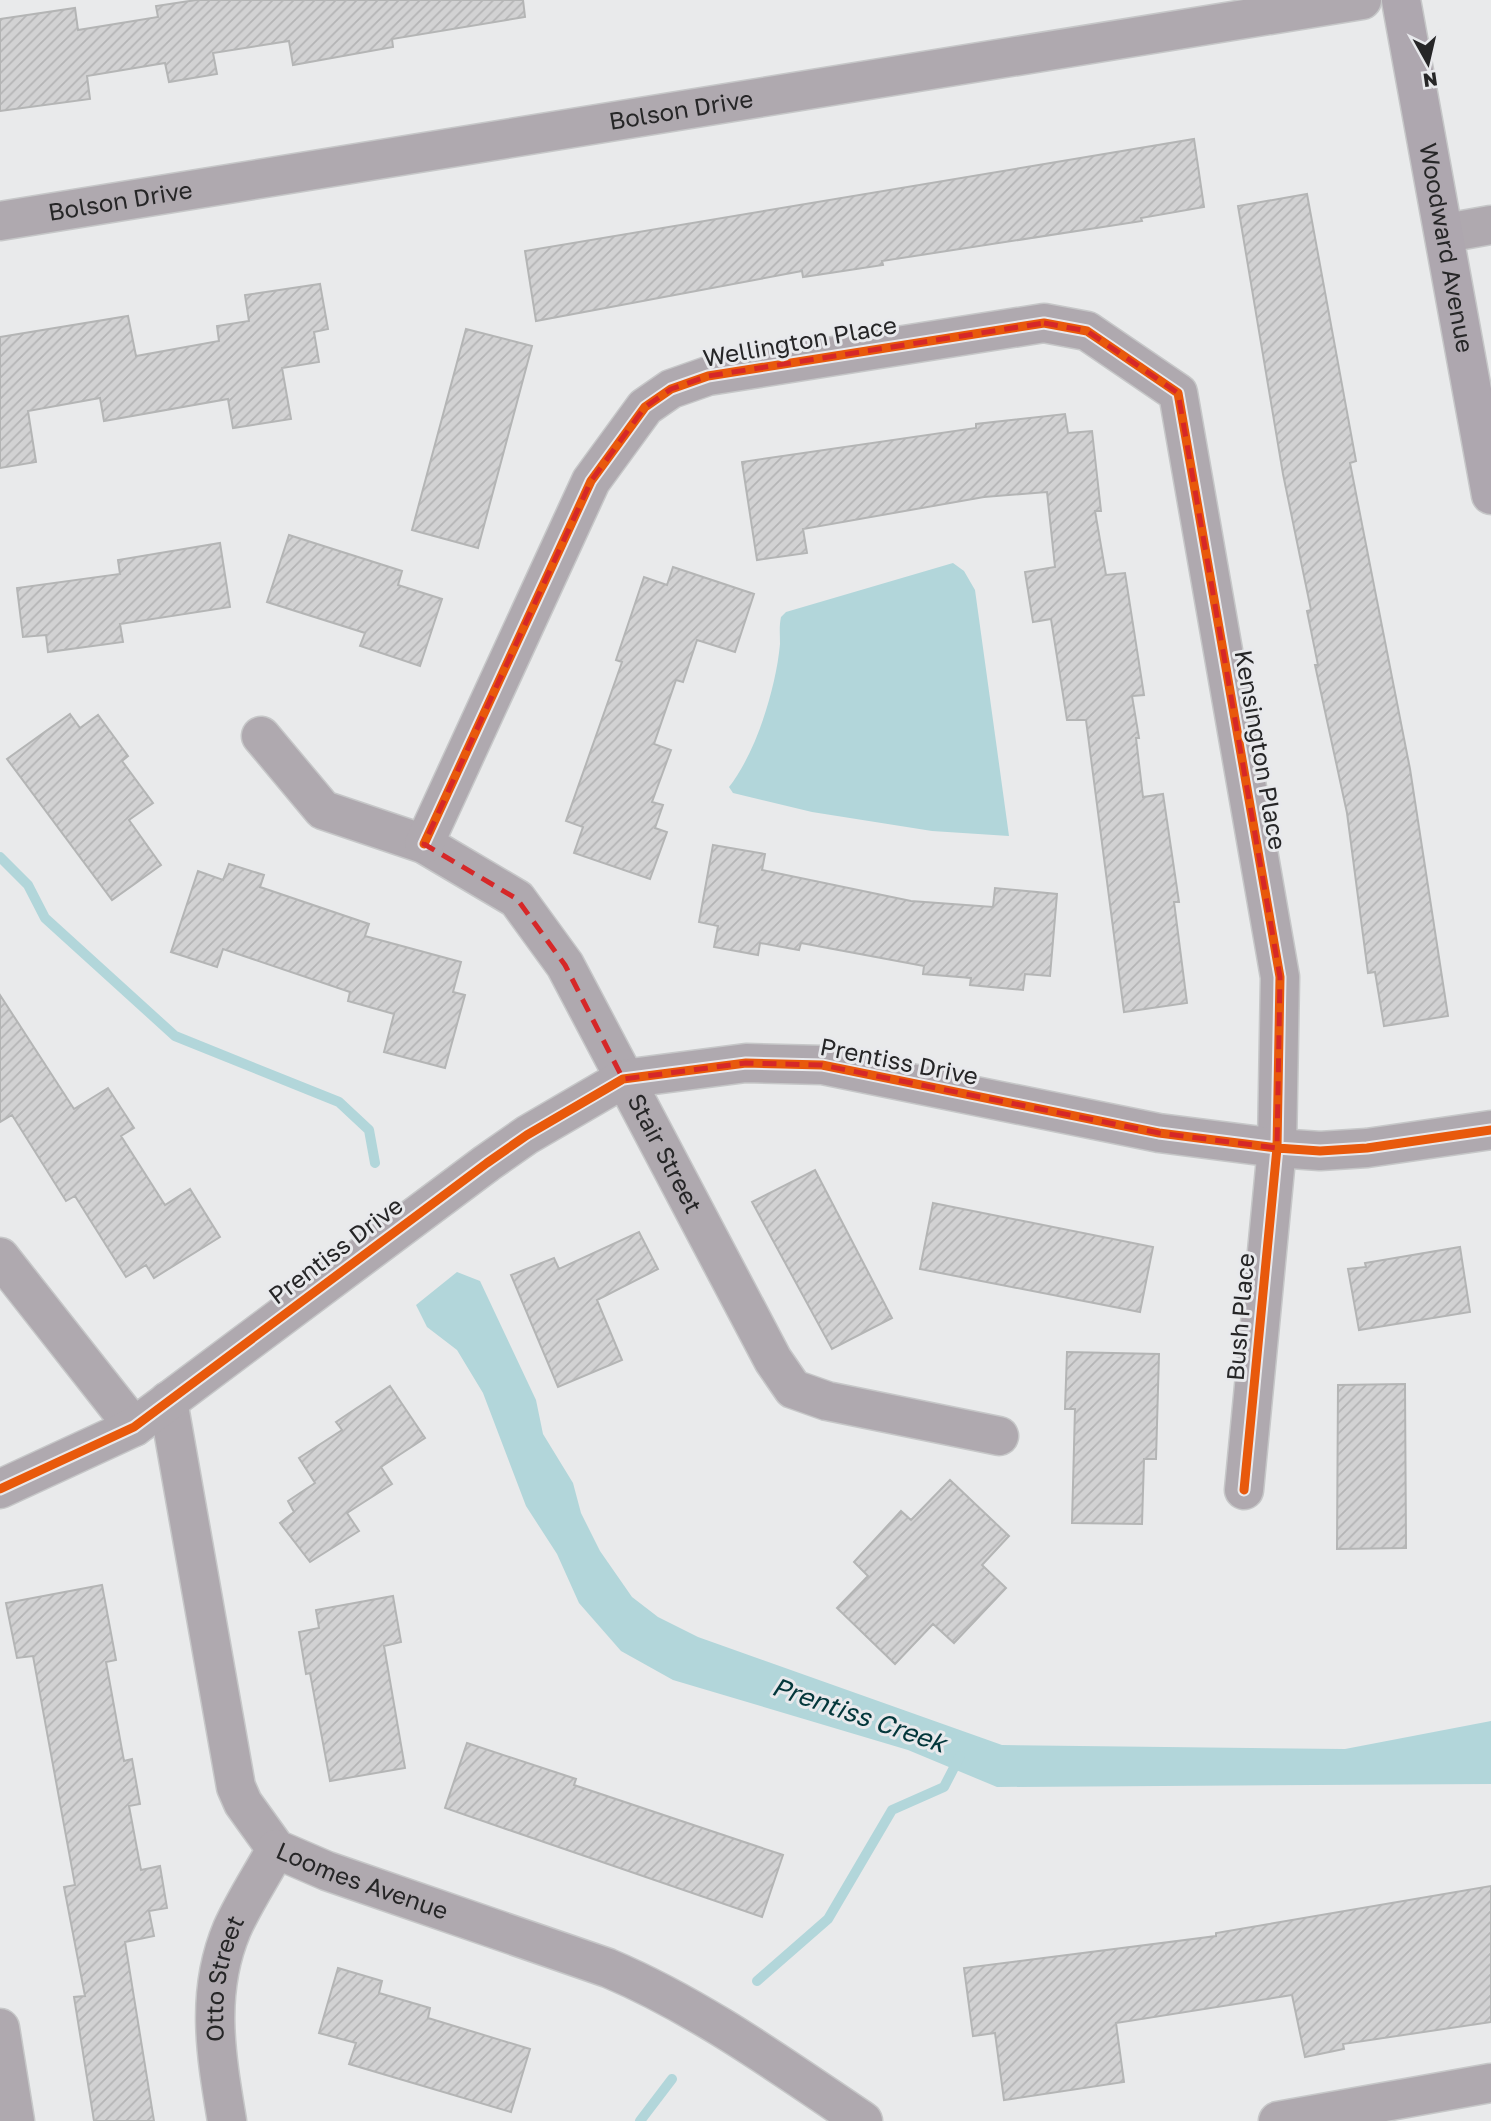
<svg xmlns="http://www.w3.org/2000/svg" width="1491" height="2121" viewBox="0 0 1491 2121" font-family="'Golos Text',sans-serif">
	<defs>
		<pattern id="building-hatch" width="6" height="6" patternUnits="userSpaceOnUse" patternTransform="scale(1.75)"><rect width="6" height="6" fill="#d2d2d3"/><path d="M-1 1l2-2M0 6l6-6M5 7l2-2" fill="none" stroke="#b4b4b5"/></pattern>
	</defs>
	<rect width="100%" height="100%" fill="#e9eaeb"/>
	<path fill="#b2d6da" d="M 953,563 L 964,571 L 975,590 L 1009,836 L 932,831 L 812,812 L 733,793 L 729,787 C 756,753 776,688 780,644 C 780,635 779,626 781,617 L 786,612 Z
		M 457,1272 L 480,1281 L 536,1400 L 543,1434 L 573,1483 L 581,1513 L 600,1551 L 632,1597 L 658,1617 L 698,1637 L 1002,1745 L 1345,1749 L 1491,1721 L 1491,1784 L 997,1787 L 908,1750 L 673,1680 L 621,1651 L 579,1603 L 557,1554 L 526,1506 L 483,1393 L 457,1350 L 427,1327 L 416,1305 Z"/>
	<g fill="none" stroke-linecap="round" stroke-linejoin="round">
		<path stroke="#b2d6da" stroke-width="10" d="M 0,857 L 28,885 L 45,918 L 175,1036 L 339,1102 L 369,1130 L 375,1163
			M 757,1981 L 828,1919 L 892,1810 L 944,1787 L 960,1756
			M 640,2121 L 672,2079"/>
	</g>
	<path fill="url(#building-hatch)" stroke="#b4b5b5" stroke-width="2" d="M 196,0 L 523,0 L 525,17 L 392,39 L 393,47 L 293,65 L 289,41 L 213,53 L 217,74 L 169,82 L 165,63 L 87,76 L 90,99 L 0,111 L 0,19 L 75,8 L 78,30 L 158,17 L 156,6 Z
		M 1194,139 L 1204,207 L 1141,218 L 1142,221 L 882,261 L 883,265 L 803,277 L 802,271 L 536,321 L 525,251 Z
		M 1307,194 L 1356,461 L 1350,463 L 1410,769 L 1448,1016 L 1384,1026 L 1375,972 L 1368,973 L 1347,813 L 1315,665 L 1318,665 L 1307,611 L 1311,610 L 1283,474 L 1238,206 Z
		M 320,284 L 328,329 L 314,332 L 319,362 L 282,368 L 291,419 L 233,428 L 228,399 L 104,421 L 100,398 L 28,411 L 36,462 L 0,468 L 0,337 L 128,316 L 136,356 L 219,341 L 217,326 L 249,321 L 245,295 Z
		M 466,329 L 532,346 L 478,548 L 412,530 Z
		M 1065,414 L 1068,433 L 1092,431 L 1101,511 L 1095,511 L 1106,575 L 1125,573 L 1144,695 L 1132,696 L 1139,738 L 1136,738 L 1143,797 L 1163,794 L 1179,902 L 1174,902 L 1187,1003 L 1124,1012 L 1086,720 L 1067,720 L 1051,619 L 1033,622 L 1025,572 L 1055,567 L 1047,492 L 984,497 L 803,529 L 807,553 L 757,560 L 742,462 L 976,428 L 976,424 Z
		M 289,535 L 402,571 L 398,585 L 442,599 L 420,666 L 360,646 L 365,633 L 267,602 Z
		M 220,543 L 230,607 L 120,624 L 123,642 L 48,652 L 46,635 L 23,637 L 17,588 L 120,574 L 118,560 Z
		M 673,567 L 754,594 L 735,652 L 697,640 L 683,682 L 676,680 L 654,744 L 671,750 L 652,802 L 663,805 L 655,828 L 667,832 L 650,879 L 574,853 L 583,827 L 566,821 L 622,662 L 616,660 L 644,577 L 667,585 Z
		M 70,714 L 80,728 L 98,715 L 128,756 L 122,761 L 153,803 L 129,820 L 161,865 L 112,900 L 7,759 Z
		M 713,845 L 765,854 L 762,870 L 911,901 L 993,907 L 995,888 L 1057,894 L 1050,976 L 1025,974 L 1023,990 L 970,985 L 971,978 L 923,974 L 924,966 L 801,943 L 799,950 L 760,943 L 758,955 L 714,947 L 718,926 L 699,922 Z
		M 229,864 L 264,875 L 260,887 L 369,924 L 365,936 L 461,962 L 453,992 L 465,995 L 445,1068 L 384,1052 L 394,1014 L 348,1001 L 350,992 L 223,949 L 217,967 L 171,952 L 198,871 L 223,880 Z
		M 0,995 L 74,1109 L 108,1088 L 134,1128 L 121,1136 L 165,1205 L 190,1189 L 220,1237 L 154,1278 L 146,1265 L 126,1277 L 75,1196 L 66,1201 L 12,1115 L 0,1122 Z
		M 815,1170 L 892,1318 L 832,1349 L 752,1202 Z
		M 933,1203 L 1153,1247 L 1140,1312 L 920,1269 Z
		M 639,1232 L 658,1269 L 597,1300 L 622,1360 L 558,1387 L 511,1275 L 554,1258 L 559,1269 Z
		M 1460,1247 L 1470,1312 L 1359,1330 L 1348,1269 L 1366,1267 L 1365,1263 Z
		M 1067,1352 L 1159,1354 L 1156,1459 L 1144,1459 L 1142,1524 L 1072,1523 L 1075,1409 L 1065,1409 Z
		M 1405,1384 L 1406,1548 L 1337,1549 L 1338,1385 Z
		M 390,1386 L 425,1438 L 381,1467 L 392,1484 L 347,1513 L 359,1531 L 310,1562 L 280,1523 L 294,1512 L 288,1501 L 315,1483 L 299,1458 L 342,1430 L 336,1422 Z
		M 950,1480 L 1009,1536 L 982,1565 L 1006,1588 L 954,1643 L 933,1624 L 895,1664 L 837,1608 L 868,1576 L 854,1562 L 901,1511 L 911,1520 Z
		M 102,1585 L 116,1660 L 106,1662 L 124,1761 L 132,1759 L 140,1804 L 129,1806 L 141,1870 L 160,1866 L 167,1908 L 149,1911 L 154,1936 L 125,1942 L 154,2121 L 94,2121 L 74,1997 L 85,1996 L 64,1887 L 75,1885 L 33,1656 L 17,1658 L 6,1603 Z
		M 393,1596 L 401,1642 L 384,1646 L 405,1768 L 330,1781 L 310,1673 L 306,1674 L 299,1632 L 319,1628 L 316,1610 Z
		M 467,1743 L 576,1779 L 574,1785 L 783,1855 L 762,1917 L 445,1808 Z
		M 1491,1886 L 1491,2022 L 1343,2044 L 1344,2049 L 1305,2057 L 1292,1995 L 1116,2023 L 1124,2082 L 1004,2100 L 995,2033 L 973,2036 L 964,1968 L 1216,1936 L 1216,1933 Z
		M 338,1968 L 382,1981 L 379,1993 L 430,2008 L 428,2018 L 530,2049 L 511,2112 L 349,2064 L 356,2043 L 319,2033 Z"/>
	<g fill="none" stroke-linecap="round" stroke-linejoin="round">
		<g stroke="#c6c7c8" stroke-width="41">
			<g id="street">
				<path id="s1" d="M 0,221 L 1362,0"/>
				<path d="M 1446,233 L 1491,225"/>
				<path id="s2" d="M 261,736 L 323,810 L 424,844 L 517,899 L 565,965 L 773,1360 L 793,1389 L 827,1401 L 999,1436"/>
				<path d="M 424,844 L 591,481 L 645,407 L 671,389 L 708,376 L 1044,323 L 1087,331 L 1178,393 L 1280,977 L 1277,1148 L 1244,1490"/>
				<path d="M 0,1257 L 134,1427"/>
				<path id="s3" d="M 168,1401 L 236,1787 L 243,1803 L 276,1849 L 327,1871 L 608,1968 C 700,2007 781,2066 863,2121"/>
				<path d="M 0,1489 L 134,1427 L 487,1163 L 527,1135 L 623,1079 L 746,1063 L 822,1065 L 1159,1133 L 1277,1148 L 1320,1151 L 1367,1148 L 1491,1130"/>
				<path d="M 0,2028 L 15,2121"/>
				<path id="s4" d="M 227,2121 C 216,2055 205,1993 232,1929 C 244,1902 262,1875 276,1849"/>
				<path d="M 1278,2121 L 1491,2083"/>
			</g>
		</g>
		<g stroke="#c6c7c8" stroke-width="41">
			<g id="secondary">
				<path id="s5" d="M 1401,0 L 1491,495"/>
			</g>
		</g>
		<use href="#street" stroke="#afa9af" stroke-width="38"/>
		<use href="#secondary" stroke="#aea7af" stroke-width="38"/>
		<g stroke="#e8e9ec" stroke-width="13">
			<path id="cycleway" d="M 424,844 L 591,481 L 645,407 L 671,389 L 708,376 L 1044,323 L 1087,331 L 1178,393 L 1280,977 L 1277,1148 L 1244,1490
				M 0,1489 L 134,1427 L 487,1163 L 527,1135 L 623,1079 L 746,1063 L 822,1065 L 1159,1133 L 1277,1148 L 1320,1151 L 1367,1148 L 1491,1130"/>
		</g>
		<use href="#cycleway" stroke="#e8590c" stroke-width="9"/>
	</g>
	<path fill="none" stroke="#d62828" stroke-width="5" stroke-dasharray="14 9" stroke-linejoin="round" d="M 1044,323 L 1087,331 L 1178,393 L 1280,977 L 1277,1148 L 1159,1133 L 822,1065 L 746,1063 L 623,1079 L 565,965 L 517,899 L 424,844 L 591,481 L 645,407 L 671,389 L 708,376 Z"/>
	<g text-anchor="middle" stroke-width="6" stroke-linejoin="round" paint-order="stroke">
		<g font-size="24" fill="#262627" stroke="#e8e9ec">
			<text dy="8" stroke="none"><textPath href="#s1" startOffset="690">Bolson Drive</textPath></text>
			<text dy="8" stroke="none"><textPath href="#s1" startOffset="122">Bolson Drive</textPath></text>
			<text dy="8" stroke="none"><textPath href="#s5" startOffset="252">Woodward Avenue</textPath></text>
			<text transform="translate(800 342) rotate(-10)" y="8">Wellington Place</text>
			<text transform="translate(1260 750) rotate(80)" y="8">Kensington Place</text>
			<text transform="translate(899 1062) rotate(11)" y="8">Prentiss Drive</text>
			<text dy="8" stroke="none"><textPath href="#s2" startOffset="606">Stair Street</textPath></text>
			<text transform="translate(336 1251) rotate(-37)" y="8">Prentiss Drive</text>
			<text transform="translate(1241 1317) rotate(-85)" y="8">Bush Place</text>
			<text dy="8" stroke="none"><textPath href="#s3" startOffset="558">Loomes Avenue</textPath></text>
			<text dy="8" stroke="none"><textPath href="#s4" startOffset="144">Otto Street</textPath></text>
		</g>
		<g font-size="26" font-style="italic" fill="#03373b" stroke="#e8e9ec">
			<text transform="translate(859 1715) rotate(19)" y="9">Prentiss Creek</text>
		</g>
	</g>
	<g transform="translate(1428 63) rotate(172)" stroke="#e8e9ec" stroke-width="5" paint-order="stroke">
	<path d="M0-5L12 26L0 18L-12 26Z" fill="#262627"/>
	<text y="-10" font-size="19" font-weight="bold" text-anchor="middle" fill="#262627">N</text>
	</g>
</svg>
